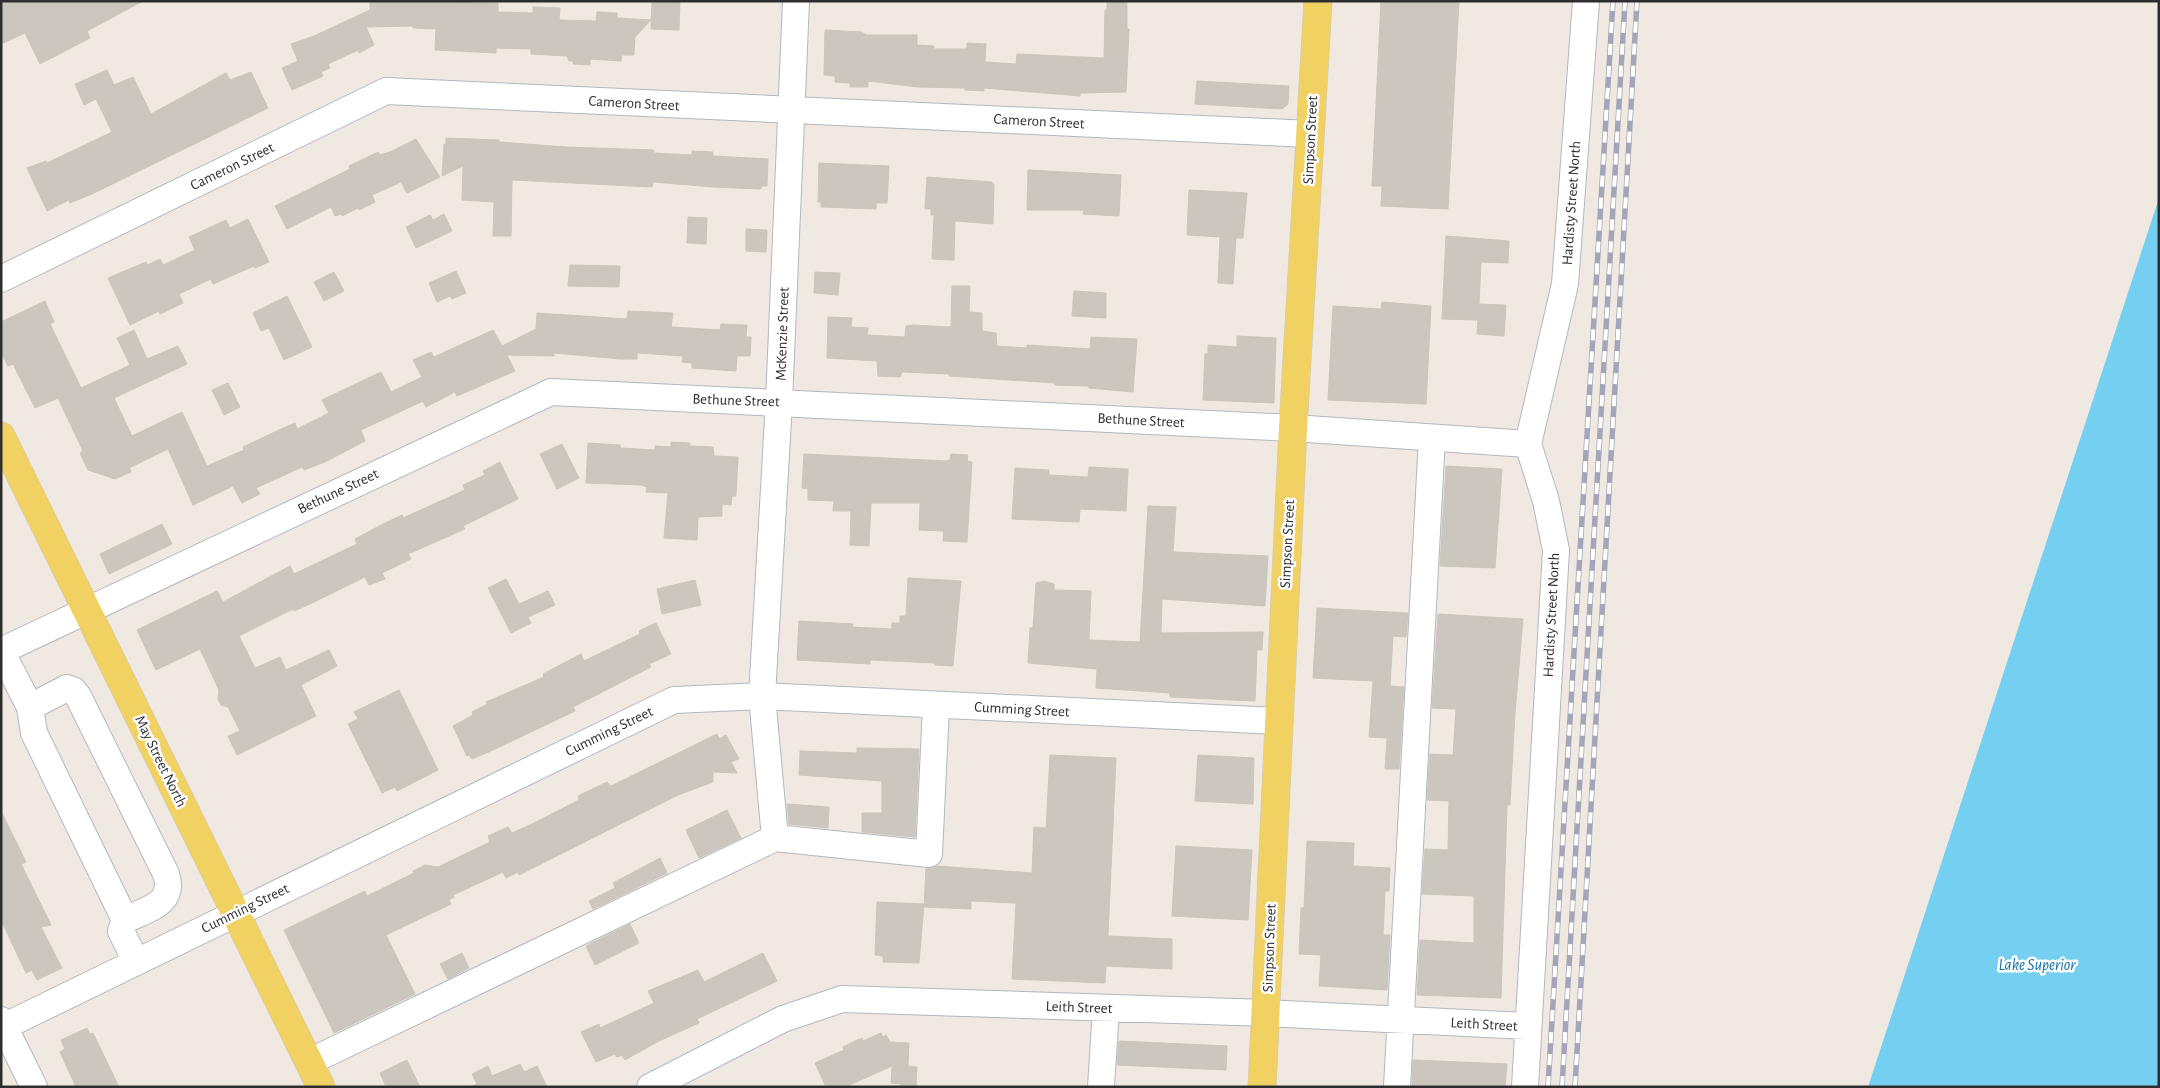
<svg xmlns="http://www.w3.org/2000/svg" width="2160" height="1088" viewBox="0 0 2160 1088" font-family="'Alegreya Sans',sans-serif">
	<rect width="100%" height="100%" fill="#efe9e1"/>
	<path fill="#75cff0" d="M 2159,198 L 2159,1087 L 1868,1087 Z"/>
	<path fill="#cbc7bf" stroke="#cbc5ba" d="M 1,1 L 143,1 L 87,31 L 90,38 L 40,64 L 25,33 L 1,44 Z
		M 370,1 L 498,3 L 498,12 L 533,13 L 533,7 L 560,8 L 559,20 L 596,21 L 597,12 L 617,13 L 617,18 L 651,20 L 635,37 L 634,55 L 622,55 L 621,61 L 590,59 L 590,65 L 573,64 L 573,61 L 569,61 L 567,56 L 531,54 L 531,49 L 496,48 L 496,53 L 435,50 L 436,29 L 413,28 L 413,26 L 366,27 L 374,45 L 359,53 L 358,50 L 328,64 L 330,68 L 321,72 L 323,76 L 292,90 L 282,68 L 298,61 L 291,44 L 314,36 L 370,10 Z
		M 652,1 L 680,1 L 679,30 L 651,29 Z
		M 1107,1 L 1127,1 L 1127,29 L 1129,29 L 1126,92 L 1080,93 L 1080,96 L 984,88 L 984,91 L 965,90 L 965,88 L 918,87 L 868,81 L 868,87 L 850,87 L 850,83 L 835,82 L 835,76 L 824,75 L 825,30 L 861,32 L 867,35 L 917,35 L 917,45 L 934,46 L 934,49 L 967,49 L 967,43 L 986,44 L 985,62 L 1016,64 L 1017,54 L 1104,58 L 1105,10 L 1107,10 Z
		M 1381,1 L 1459,1 L 1448,209 L 1381,206 L 1382,186 L 1372,186 Z
		M 107,70 L 114,85 L 133,77 L 151,114 L 226,73 L 230,80 L 251,72 L 268,108 L 92,194 L 70,203 L 69,200 L 47,211 L 27,168 L 46,161 L 47,163 L 112,132 L 96,99 L 84,105 L 75,84 Z
		M 1197,81 L 1289,86 L 1288,104 L 1282,109 L 1195,104 Z
		M 446,138 L 499,140 L 499,142 L 566,147 L 654,150 L 654,153 L 692,155 L 692,151 L 713,152 L 713,156 L 768,159 L 767,186 L 762,186 L 761,189 L 714,187 L 653,182 L 652,187 L 512,180 L 511,236 L 493,236 L 494,202 L 462,200 L 463,166 L 442,176 L 444,144 L 446,144 Z
		M 416,139 L 440,177 L 407,193 L 401,182 L 372,195 L 375,202 L 359,210 L 358,208 L 342,216 L 341,214 L 335,216 L 331,207 L 287,229 L 275,206 L 350,169 L 349,166 L 378,152 L 380,155 L 390,152 Z
		M 819,163 L 889,166 L 887,203 L 876,203 L 876,209 L 821,207 L 821,202 L 818,202 Z
		M 1028,170 L 1121,175 L 1119,216 L 1083,214 L 1084,210 L 1027,210 Z
		M 927,177 L 992,182 L 992,184 L 994,184 L 993,224 L 955,221 L 954,260 L 932,259 L 934,215 L 931,215 L 931,209 L 925,209 Z
		M 1189,190 L 1247,193 L 1243,238 L 1236,238 L 1233,284 L 1218,283 L 1220,237 L 1187,235 Z
		M 444,214 L 452,231 L 416,248 L 406,227 L 430,215 L 433,220 Z
		M 688,217 L 707,218 L 706,244 L 687,243 Z
		M 248,219 L 269,262 L 255,268 L 254,266 L 213,284 L 211,279 L 179,294 L 183,303 L 160,314 L 159,311 L 130,325 L 108,278 L 146,262 L 147,265 L 160,259 L 163,265 L 195,250 L 189,237 L 226,220 L 230,228 Z
		M 746,229 L 767,230 L 766,252 L 746,251 Z
		M 1446,236 L 1509,241 L 1508,263 L 1481,262 L 1479,304 L 1506,305 L 1504,336 L 1477,334 L 1478,320 L 1442,319 Z
		M 570,265 L 620,266 L 619,287 L 568,286 Z
		M 456,271 L 466,293 L 452,299 L 450,296 L 437,302 L 429,283 Z
		M 334,272 L 344,291 L 324,301 L 314,282 Z
		M 815,272 L 840,273 L 838,295 L 814,293 Z
		M 952,286 L 970,286 L 969,312 L 982,313 L 982,331 L 996,333 L 997,346 L 1027,348 L 1027,345 L 1090,349 L 1091,337 L 1137,339 L 1133,392 L 1089,388 L 1089,386 L 1055,385 L 1055,383 L 949,376 L 949,374 L 902,372 L 900,377 L 878,376 L 877,361 L 827,358 L 828,317 L 852,318 L 851,327 L 868,328 L 867,335 L 905,337 L 906,326 L 913,325 L 951,327 Z
		M 1074,291 L 1106,293 L 1106,318 L 1072,316 Z
		M 287,296 L 312,347 L 284,360 L 269,328 L 261,331 L 253,313 Z
		M 45,301 L 54,322 L 50,324 L 81,388 L 130,365 L 117,338 L 134,330 L 147,359 L 178,346 L 187,364 L 114,398 L 132,436 L 182,412 L 207,466 L 244,450 L 243,447 L 281,429 L 295,423 L 297,429 L 329,413 L 322,400 L 381,372 L 391,392 L 422,377 L 413,360 L 431,352 L 434,357 L 493,330 L 502,346 L 536,329 L 537,313 L 627,319 L 628,311 L 673,313 L 671,327 L 720,330 L 721,324 L 747,325 L 746,337 L 751,337 L 750,356 L 737,356 L 736,371 L 692,368 L 692,363 L 682,362 L 683,356 L 637,353 L 637,359 L 621,359 L 554,353 L 554,356 L 507,355 L 515,371 L 457,396 L 455,392 L 426,407 L 423,401 L 361,430 L 365,441 L 325,462 L 304,470 L 302,467 L 256,488 L 260,494 L 242,503 L 233,486 L 193,505 L 168,449 L 129,468 L 131,472 L 115,479 L 88,470 L 80,453 L 83,451 L 58,398 L 35,408 L 13,364 L 8,366 L 1,352 L 1,322 Z
		M 1382,302 L 1431,306 L 1426,404 L 1328,400 L 1333,306 L 1381,309 Z
		M 1237,336 L 1276,338 L 1274,403 L 1203,400 L 1205,354 L 1208,354 L 1208,345 L 1237,347 Z
		M 228,383 L 240,407 L 224,415 L 212,390 Z
		M 671,442 L 690,443 L 690,446 L 713,447 L 714,456 L 738,457 L 736,496 L 732,496 L 731,505 L 722,504 L 722,516 L 698,517 L 697,540 L 664,538 L 668,493 L 646,492 L 647,487 L 641,485 L 586,483 L 588,443 L 620,445 L 620,448 L 655,450 L 655,446 L 671,447 Z
		M 562,444 L 579,478 L 557,489 L 540,454 Z
		M 804,454 L 946,461 L 950,460 L 951,454 L 968,455 L 967,461 L 972,462 L 967,542 L 943,541 L 944,531 L 919,530 L 920,503 L 871,503 L 869,546 L 850,545 L 851,511 L 833,511 L 834,501 L 808,500 L 808,489 L 802,488 Z
		M 500,462 L 518,499 L 463,526 L 465,529 L 408,554 L 411,559 L 382,573 L 385,579 L 369,585 L 365,577 L 310,604 L 294,611 L 293,609 L 239,636 L 255,668 L 280,657 L 286,670 L 329,650 L 337,666 L 301,685 L 316,716 L 237,755 L 228,736 L 240,731 L 228,707 L 221,705 L 218,699 L 219,690 L 200,649 L 156,670 L 137,630 L 217,591 L 223,602 L 290,566 L 294,574 L 357,544 L 355,539 L 383,524 L 402,515 L 403,518 L 465,490 L 463,485 L 485,475 L 483,471 Z
		M 1446,466 L 1502,469 L 1495,568 L 1440,566 Z
		M 1089,467 L 1128,469 L 1126,511 L 1080,509 L 1079,522 L 1012,519 L 1015,468 L 1049,470 L 1049,475 L 1088,477 Z
		M 1148,506 L 1176,507 L 1173,552 L 1268,556 L 1265,606 L 1162,599 L 1161,633 L 1263,632 L 1262,650 L 1257,650 L 1255,701 L 1170,697 L 1170,693 L 1096,688 L 1097,669 L 1028,663 L 1030,628 L 1033,628 L 1036,583 L 1044,581 L 1054,584 L 1054,590 L 1091,591 L 1089,640 L 1140,642 Z
		M 162,524 L 172,544 L 109,574 L 100,554 Z
		M 908,578 L 961,581 L 953,666 L 935,665 L 935,663 L 870,660 L 870,664 L 797,660 L 799,621 L 853,624 L 852,627 L 892,629 L 892,623 L 900,623 L 900,616 L 906,616 Z
		M 506,579 L 519,604 L 548,591 L 555,605 L 528,617 L 531,623 L 511,633 L 488,588 Z
		M 695,580 L 701,605 L 662,614 L 657,589 Z
		M 1317,608 L 1408,613 L 1406,637 L 1393,636 L 1390,686 L 1404,687 L 1399,769 L 1385,769 L 1387,738 L 1369,737 L 1373,681 L 1313,678 Z
		M 1438,614 L 1523,619 L 1515,713 L 1510,805 L 1507,805 L 1501,998 L 1417,995 L 1420,940 L 1474,943 L 1474,896 L 1422,894 L 1425,849 L 1448,850 L 1449,801 L 1427,800 L 1430,754 L 1453,755 L 1456,709 L 1432,708 Z
		M 656,623 L 671,654 L 649,664 L 651,667 L 573,707 L 575,711 L 491,751 L 472,759 L 469,755 L 467,756 L 453,726 L 473,715 L 472,712 L 487,704 L 486,702 L 544,677 L 543,674 L 581,654 L 584,661 L 640,634 L 639,631 Z
		M 399,690 L 438,770 L 397,791 L 395,787 L 382,793 L 348,724 L 358,719 L 354,712 Z
		M 717,734 L 719,739 L 726,735 L 739,759 L 731,762 L 737,773 L 713,772 L 713,782 L 678,795 L 519,875 L 518,872 L 506,878 L 503,872 L 453,895 L 454,897 L 449,900 L 451,904 L 386,935 L 415,994 L 334,1033 L 284,930 L 365,891 L 367,896 L 414,873 L 413,871 L 425,865 L 438,867 L 490,842 L 488,836 L 508,827 L 512,833 L 532,824 L 579,800 L 578,796 L 607,782 L 611,786 Z
		M 857,748 L 919,749 L 915,837 L 862,832 L 862,813 L 882,813 L 882,781 L 799,775 L 800,751 L 857,753 Z
		M 1050,755 L 1116,758 L 1108,936 L 1172,939 L 1172,969 L 1106,966 L 1105,983 L 1012,979 L 1016,903 L 971,901 L 971,909 L 924,907 L 926,869 L 937,866 L 1032,873 L 1034,827 L 1046,828 Z
		M 1198,755 L 1254,758 L 1253,804 L 1195,801 Z
		M 787,804 L 829,807 L 828,828 L 789,824 Z
		M 727,810 L 741,838 L 699,858 L 686,830 Z
		M 1,811 L 26,862 L 21,864 L 25,872 L 51,925 L 41,927 L 62,968 L 37,980 L 32,970 L 26,973 L 1,920 Z
		M 1307,841 L 1354,843 L 1353,866 L 1390,868 L 1389,891 L 1385,891 L 1383,935 L 1390,935 L 1387,990 L 1319,986 L 1321,955 L 1299,954 L 1301,908 L 1304,908 Z
		M 1176,846 L 1252,850 L 1248,920 L 1172,916 Z
		M 660,858 L 667,873 L 593,909 L 589,901 L 615,888 L 613,883 Z
		M 877,902 L 924,904 L 919,963 L 883,962 L 883,956 L 875,955 Z
		M 630,924 L 639,943 L 595,965 L 586,946 Z
		M 462,953 L 469,968 L 448,979 L 440,964 Z
		M 763,953 L 777,981 L 697,1019 L 699,1023 L 659,1041 L 625,1060 L 622,1055 L 617,1057 L 615,1054 L 596,1062 L 581,1032 L 599,1024 L 600,1028 L 654,1003 L 648,991 L 698,970 L 704,982 Z
		M 87,1028 L 90,1034 L 93,1033 L 119,1087 L 76,1087 L 60,1052 L 65,1049 L 61,1040 Z
		M 881,1033 L 883,1037 L 886,1035 L 890,1042 L 909,1043 L 908,1066 L 917,1067 L 916,1087 L 901,1087 L 901,1084 L 891,1083 L 892,1066 L 845,1087 L 826,1087 L 815,1063 L 844,1050 L 843,1047 L 857,1040 L 862,1038 L 863,1041 Z
		M 1119,1041 L 1227,1046 L 1226,1070 L 1117,1065 Z
		M 407,1060 L 420,1087 L 386,1087 L 380,1073 Z
		M 1413,1060 L 1507,1064 L 1505,1087 L 1412,1087 Z
		M 520,1064 L 524,1072 L 537,1066 L 547,1087 L 470,1087 L 477,1084 L 472,1074 L 488,1066 L 492,1076 Z"/>
	<g fill="none" stroke-linecap="round" stroke-linejoin="round">
		<g stroke="#b4b7c1" stroke-width="28">
			<path id="minor" d="M 1,279 L 386,91 L 1310,134
				M 1,651 L 551,392 L 1293,428 L 1528,444
				M 1,651 L 30,707 L 34,733 L 125,920 L 121,931 L 136,962
				M 30,707 L 67,688 L 73,690 L 78,696 L 166,874 C 176,904 147,909 125,920
				M 775,838 L 762,696 L 779,402 L 796,1
				M 1,1020 L 34,1087
				M 1,1028 L 674,700 L 762,696 L 1278,721
				M 309,1062 L 775,838 L 929,854 L 936,706
				M 650,1087 L 783,1019 L 842,999 L 1266,1013 L 1528,1026
				M 1101,1087 L 1106,1008
				M 1397,1087 L 1432,438
				M 1525,1087 L 1556,550 L 1546,501 L 1528,444 L 1565,284 L 1586,1"/>
		</g>
		<g stroke="#c9c9c9" stroke-width="29">
			<path id="major" d="M 1,436 L 321,1087
				M 1262,1087 L 1293,428 L 1318,1"/>
		</g>
		<use href="#minor" stroke="#fff" stroke-width="26"/>
		<use href="#major" stroke="#f2d163" stroke-width="28"/>
		<g stroke="#a3a6b8" stroke-width="5.5">
			<path id="rail" d="M 1548,1087 L 1613,1
				M 1562,1087 L 1625,1
				M 1575,1087 L 1637,1"/>
		</g>
		<use href="#rail" stroke="#fff" stroke-width="4" stroke-dasharray="11" stroke-linecap="butt"/>
	</g>
	<g text-anchor="middle" stroke-width="5" stroke-linejoin="round" paint-order="stroke">
		<g font-size="15" fill="#2e2e2e" stroke="#fff">
			<text transform="translate(634 103) rotate(3)" y="5">Cameron Street</text>
			<text transform="translate(1039 121) rotate(3)" y="5">Cameron Street</text>
			<text transform="translate(1310 140) rotate(-87)" y="5">Simpson Street</text>
			<text transform="translate(232 166) rotate(-26)" y="5">Cameron Street</text>
			<text transform="translate(1571 203) rotate(-86)" y="5">Hardisty Street North</text>
			<text transform="translate(782 334) rotate(-88)" y="5">McKenzie Street</text>
			<text transform="translate(736 400) rotate(2)" y="5">Bethune Street</text>
			<text transform="translate(1141 420) rotate(3)" y="5">Bethune Street</text>
			<text transform="translate(338 491) rotate(-25)" y="5">Bethune Street</text>
			<text transform="translate(1287 544) rotate(-87)" y="5">Simpson Street</text>
			<text transform="translate(1551 615) rotate(-87)" y="5">Hardisty Street North</text>
			<text transform="translate(1022 709) rotate(3)" y="5">Cumming Street</text>
			<text transform="translate(609 731) rotate(-26)" y="5">Cumming Street</text>
			<text transform="translate(161 761) rotate(64)" y="5">May Street North</text>
			<text transform="translate(245 908) rotate(-26)" y="5">Cumming Street</text>
			<text transform="translate(1269 948) rotate(-88)" y="5">Simpson Street</text>
			<text transform="translate(1079 1007) rotate(2)" y="5">Leith Street</text>
			<text transform="translate(1484 1024) rotate(3)" y="5">Leith Street</text>
		</g>
		<g font-size="16" font-style="italic" fill="#0d6fa3" stroke="#fff">
			<text x="2037" y="970">Lake Superior</text>
		</g>
	</g>
	<rect width="2160" height="1088" fill="none" stroke="#2e2e2e" stroke-width="5"/>
</svg>
